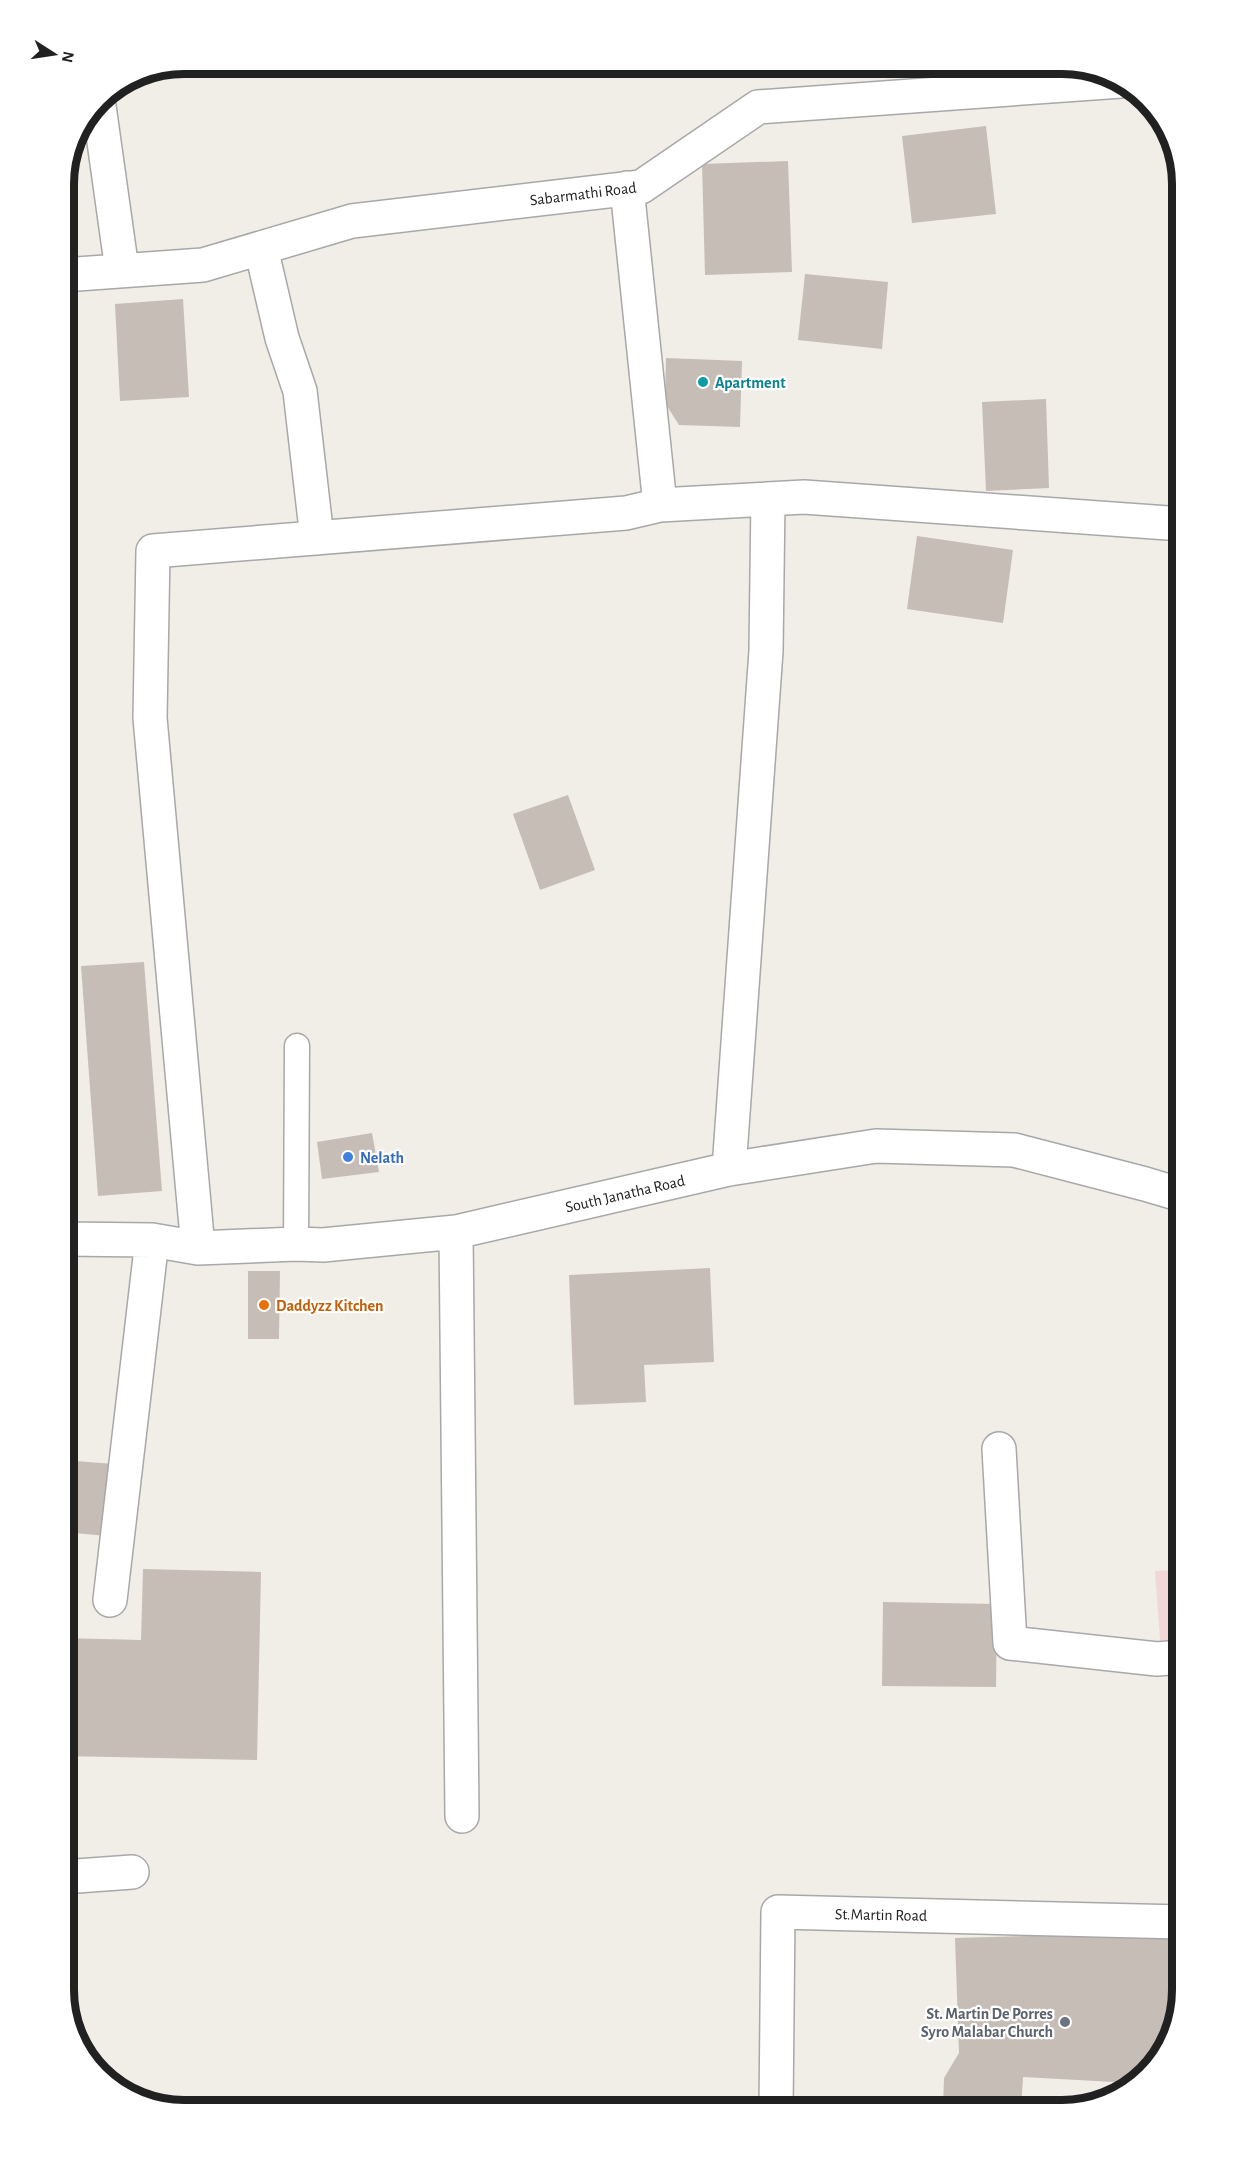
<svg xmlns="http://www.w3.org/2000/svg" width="1245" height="2173" viewBox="0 0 1245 2173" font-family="'Alegreya Sans',sans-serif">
	<rect width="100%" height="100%" fill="#f1ede7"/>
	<path fill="#f1d7d7" d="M 1182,1570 L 1182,1649 L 1161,1652 L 1155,1571 Z"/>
	<path fill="#c6bdb6" d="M 986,126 L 996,214 L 912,223 L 902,136 Z
		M 788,161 L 792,272 L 705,275 L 702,164 Z
		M 805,274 L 888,282 L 882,349 L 798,340 Z
		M 183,299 L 189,397 L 120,401 L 115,304 Z
		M 666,358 L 742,361 L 740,427 L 679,425 L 665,403 Z
		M 1046,399 L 1049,488 L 986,491 L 982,402 Z
		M 917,536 L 1013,550 L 1003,623 L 907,609 Z
		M 568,795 L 595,870 L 540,890 L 513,814 Z
		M 144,962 L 162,1191 L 98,1196 L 81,966 Z
		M 372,1133 L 379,1172 L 322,1179 L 317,1142 Z
		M 710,1268 L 714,1362 L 644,1365 L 646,1402 L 574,1405 L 569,1275 Z
		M 248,1271 L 280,1271 L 279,1339 L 248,1339 Z
		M 63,1460 L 114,1464 L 107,1536 L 63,1532 Z
		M 143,1569 L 261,1572 L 257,1760 L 63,1756 L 63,1638 L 141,1640 Z
		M 883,1602 L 997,1604 L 996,1687 L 882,1686 Z
		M 1045,1927 L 1172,1933 L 1179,1951 L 1182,1953 L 1182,1990 L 1162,2056 L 1132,2083 L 1023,2077 L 1021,2110 L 943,2110 L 944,2078 L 959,2053 L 955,1938 L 1029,1936 Z"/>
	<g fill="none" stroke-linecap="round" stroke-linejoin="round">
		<g stroke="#a8a8a8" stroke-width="27">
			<path id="service" d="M 296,1244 L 297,1046"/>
		</g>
		<g stroke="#a8a8a8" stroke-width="36">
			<path id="minor" d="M 98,99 L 122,270
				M 627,188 L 660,505
				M 261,248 L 282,338 L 300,391 L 317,538
				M 63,275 L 203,265 L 352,221 L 641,187 L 758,107 L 1121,81
				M 729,1169 L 766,651 L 768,499
				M 456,1232 L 462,1816
				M 63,1239 L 152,1240 L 198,1248 L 296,1244 L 323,1245 L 456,1232 L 729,1169 L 876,1146 L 1014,1150 L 1145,1184 L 1182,1195
				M 198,1248 L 150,718 L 153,551 L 626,513 L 660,505 L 804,497 L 1182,524
				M 999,1449 L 1010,1643 L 1157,1659 L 1182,1657
				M 110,1600 L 152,1240
				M 63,1877 L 132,1872
				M 776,2110 L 778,1912 L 1182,1922"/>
		</g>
		<use href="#service" stroke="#fff" stroke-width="24"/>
		<use href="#minor" stroke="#fff" stroke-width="33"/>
	</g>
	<circle fill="#0f9aa8" stroke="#fff" stroke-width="2" cx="703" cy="382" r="6"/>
	<circle fill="#3f7fe0" stroke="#fff" stroke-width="2" cx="348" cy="1157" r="6"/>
	<circle fill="#e8710a" stroke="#fff" stroke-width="2" cx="264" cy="1305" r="6"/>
	<circle fill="#6b7280" stroke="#fff" stroke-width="2" cx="1065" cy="2022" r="6"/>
	<g text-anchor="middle" stroke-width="4.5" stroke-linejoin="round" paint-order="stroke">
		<g font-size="16" fill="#212121" stroke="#fff">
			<text transform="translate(583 193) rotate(-7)" y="6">Sabarmathi Road</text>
			<text transform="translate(625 1193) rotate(-13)" y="6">South Janatha Road</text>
			<text transform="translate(881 1914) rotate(1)" y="6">St.Martin Road</text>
		</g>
		<g font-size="16" font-weight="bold" fill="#0d838f" stroke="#fff" text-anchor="start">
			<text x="715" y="388">Apartment</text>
		</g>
		<g font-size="16" font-weight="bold" fill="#366cbe" stroke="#fff" text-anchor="start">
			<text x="360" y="1163">Nelath</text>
		</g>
		<g font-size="16" font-weight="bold" fill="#c56008" stroke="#fff" text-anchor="start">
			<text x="276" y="1311">Daddyzz Kitchen</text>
		</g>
		<g font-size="16" font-weight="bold" fill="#5b616d" stroke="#fff" text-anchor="end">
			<text x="1053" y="2019">St. Martin De Porres<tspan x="1053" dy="18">Syro Malabar Church</tspan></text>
		</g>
	</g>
	<path d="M0 0H1245V2173H0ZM184 74H1062A110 110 0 0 1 1172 184V1990A110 110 0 0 1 1062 2100H184A110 110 0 0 1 74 1990V184A110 110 0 0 1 184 74Z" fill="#fff" fill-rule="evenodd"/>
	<path fill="none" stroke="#212121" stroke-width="8" d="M184 74H1062A110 110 0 0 1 1172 184V1990A110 110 0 0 1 1062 2100H184A110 110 0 0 1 74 1990V184A110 110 0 0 1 184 74Z"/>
	<g transform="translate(54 54) rotate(102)" stroke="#ffffff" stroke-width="4.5" paint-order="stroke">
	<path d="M0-4.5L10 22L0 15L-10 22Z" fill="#212121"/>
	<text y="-9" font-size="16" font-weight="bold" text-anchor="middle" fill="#212121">N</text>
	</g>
</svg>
